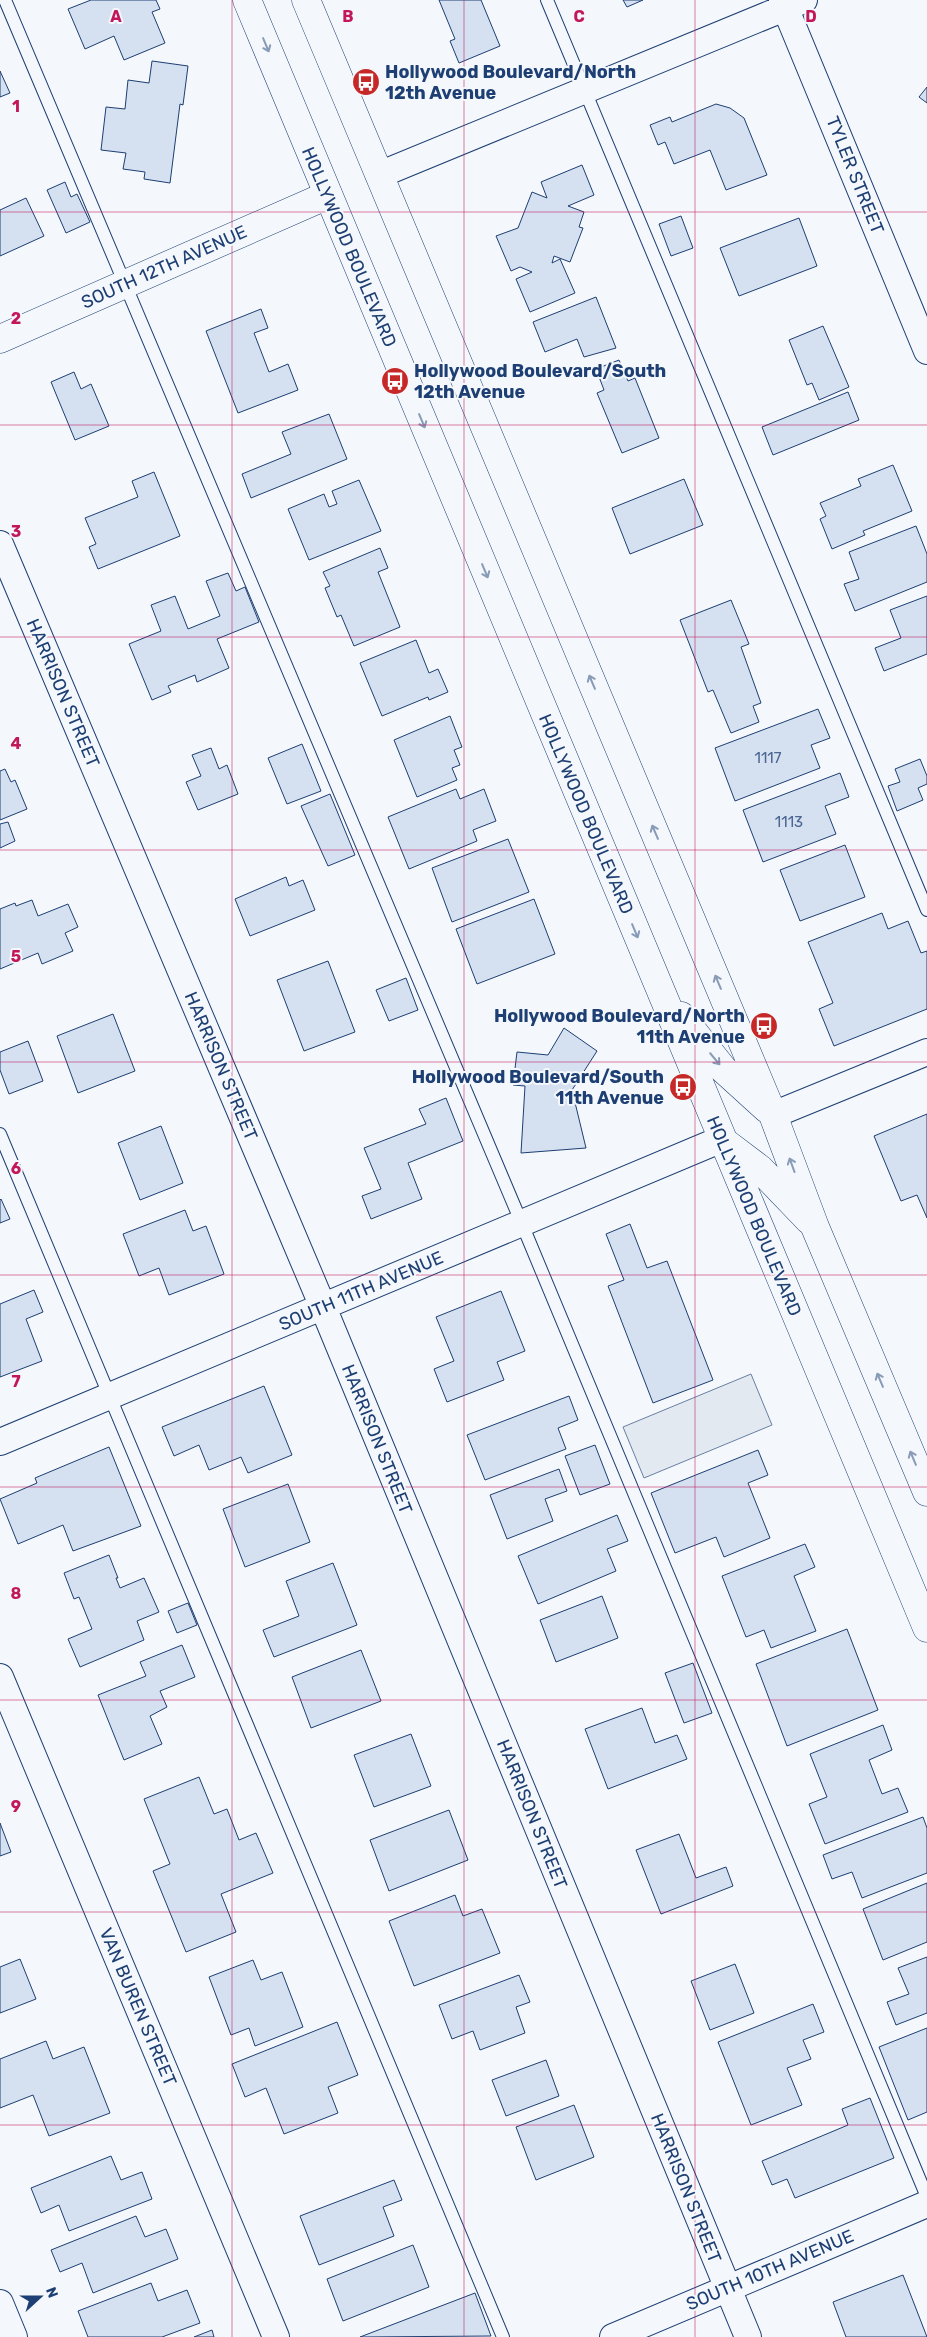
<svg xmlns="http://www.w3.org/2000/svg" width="927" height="2337" viewBox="0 0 927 2337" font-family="Rubik,sans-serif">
	<rect width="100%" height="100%" fill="#f4f7fb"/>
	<path fill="#e3e9f0" stroke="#687fa3" d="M 751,1374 L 772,1425 L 644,1478 L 623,1427 Z"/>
	<path fill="#d5e0f0" stroke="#1d3f73" d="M 91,0 L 156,0 L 160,9 L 152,12 L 165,43 L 124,60 L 114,36 L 85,49 L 68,9 Z
		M 439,0 L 481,0 L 500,46 L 459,63 L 450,41 L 455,39 Z
		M 623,0 L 643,0 L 627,7 Z
		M 152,61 L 188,66 L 183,105 L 180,104 L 170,183 L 144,179 L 145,172 L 123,169 L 126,153 L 101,150 L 106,107 L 125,109 L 128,80 L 149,83 Z
		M 0,71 L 10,93 L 0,97 Z
		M 927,87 L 927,103 L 919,97 Z
		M 716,104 L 730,108 L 744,118 L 767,175 L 726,190 L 710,150 L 674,164 L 665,142 L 658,145 L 650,125 L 670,117 L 672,122 Z
		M 582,165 L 594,195 L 568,206 L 584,212 L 579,227 L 583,228 L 570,262 L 554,256 L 552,263 L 560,259 L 575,293 L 530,312 L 516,279 L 532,272 L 520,267 L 511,271 L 496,236 L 518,228 L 532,192 L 547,198 L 541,182 Z
		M 65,182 L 71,197 L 77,194 L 90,222 L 66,233 L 47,190 Z
		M 26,198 L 44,236 L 0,256 L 0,210 Z
		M 681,216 L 693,248 L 671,256 L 659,224 Z
		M 799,218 L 817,266 L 739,296 L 720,248 Z
		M 596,297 L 616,348 L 584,357 L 577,339 L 545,352 L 533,322 Z
		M 261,309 L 268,328 L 254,333 L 269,372 L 288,364 L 298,390 L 238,413 L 206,331 Z
		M 823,326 L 849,387 L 819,400 L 812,383 L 807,385 L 789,340 Z
		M 619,360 L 628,381 L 635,378 L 659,438 L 622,453 L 597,393 L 604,390 L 596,369 Z
		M 74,372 L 81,389 L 91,384 L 109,426 L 75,440 L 51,382 Z
		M 848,392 L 859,420 L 773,455 L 762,427 Z
		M 329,414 L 347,459 L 251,498 L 242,474 L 291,454 L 282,432 Z
		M 893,465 L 912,511 L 863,531 L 865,535 L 832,549 L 820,519 L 826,516 L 820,503 L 861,486 L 858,479 Z
		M 154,472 L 180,536 L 98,569 L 89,547 L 96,544 L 85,518 L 138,497 L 132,481 Z
		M 684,479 L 703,525 L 630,554 L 612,508 Z
		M 359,480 L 381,531 L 309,560 L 288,509 L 324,494 L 329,507 L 337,504 L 332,491 Z
		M 916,526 L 927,554 L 927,582 L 855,611 L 844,584 L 859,579 L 849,552 Z
		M 380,548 L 388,568 L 378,572 L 400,627 L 354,646 L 341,615 L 337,617 L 325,588 L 330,586 L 323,572 Z
		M 228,573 L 236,591 L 245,587 L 259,622 L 217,639 L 229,668 L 197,682 L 195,675 L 168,686 L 171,692 L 152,700 L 129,644 L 161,631 L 151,605 L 175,596 L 188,629 L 220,616 L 206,581 Z
		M 927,596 L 927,654 L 884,671 L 875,648 L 901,638 L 890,610 Z
		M 731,600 L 749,644 L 741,647 L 761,703 L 753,706 L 759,722 L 731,733 L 713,690 L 708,692 L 680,620 Z
		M 416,640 L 429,673 L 438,669 L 448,692 L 429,700 L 428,697 L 382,716 L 360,663 Z
		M 818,709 L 830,738 L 811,745 L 820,768 L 735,801 L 715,748 Z
		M 450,716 L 462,747 L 454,750 L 460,765 L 452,768 L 457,780 L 417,797 L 394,740 Z
		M 302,744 L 321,791 L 287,804 L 268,758 Z
		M 211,748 L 219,769 L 227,765 L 238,794 L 198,810 L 186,782 L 201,776 L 192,755 Z
		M 920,759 L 927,776 L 927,784 L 918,788 L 923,800 L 897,811 L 888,786 L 900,782 L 895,769 Z
		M 5,769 L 11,782 L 15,780 L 27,809 L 0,820 L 0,771 Z
		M 840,773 L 849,797 L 825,806 L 836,834 L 763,862 L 743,810 Z
		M 456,789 L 460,799 L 484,789 L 496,821 L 473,830 L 477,841 L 409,869 L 388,817 Z
		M 330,794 L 355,855 L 328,866 L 301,806 Z
		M 8,822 L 15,841 L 0,848 L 0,824 Z
		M 508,839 L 529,892 L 452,922 L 432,868 Z
		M 845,845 L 865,897 L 800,921 L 780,870 Z
		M 286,877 L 289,886 L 303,880 L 315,910 L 250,936 L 235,899 Z
		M 534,899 L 555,954 L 477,984 L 456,929 Z
		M 32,900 L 38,916 L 68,904 L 78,927 L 65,933 L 73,951 L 42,964 L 38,953 L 0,969 L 0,909 L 15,903 L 16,906 Z
		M 882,913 L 888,929 L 908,921 L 921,953 L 927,951 L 927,1009 L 834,1046 L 819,1009 L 833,1003 L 808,942 Z
		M 328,961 L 355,1032 L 304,1051 L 277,980 Z
		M 406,978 L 418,1010 L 389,1021 L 376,990 Z
		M 113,1014 L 135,1071 L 78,1093 L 57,1036 Z
		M 564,1028 L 597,1051 L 572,1090 L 586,1148 L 521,1153 L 525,1086 L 513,1085 L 517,1052 L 548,1055 Z
		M 28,1041 L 43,1081 L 9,1094 L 0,1070 L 0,1052 Z
		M 446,1098 L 463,1141 L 408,1163 L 422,1199 L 371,1219 L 362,1196 L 381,1189 L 364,1148 L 426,1124 L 419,1109 Z
		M 927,1114 L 927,1218 L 917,1195 L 901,1201 L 874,1136 Z
		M 161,1126 L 183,1183 L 140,1200 L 118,1143 Z
		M 1,1199 L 10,1219 L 0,1223 L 0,1200 Z
		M 185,1210 L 193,1231 L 206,1226 L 224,1274 L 169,1295 L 159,1268 L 139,1276 L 123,1234 Z
		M 630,1224 L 647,1268 L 667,1261 L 713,1380 L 653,1403 L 608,1286 L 624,1280 L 606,1234 Z
		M 34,1290 L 43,1312 L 26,1319 L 42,1361 L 0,1377 L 0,1304 Z
		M 501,1291 L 525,1351 L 497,1362 L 504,1380 L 447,1402 L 434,1369 L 454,1361 L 436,1317 Z
		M 264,1386 L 292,1455 L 248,1473 L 241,1457 L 209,1470 L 199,1445 L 174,1456 L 162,1427 Z
		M 569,1396 L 578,1420 L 558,1428 L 566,1449 L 485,1480 L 467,1435 Z
		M 595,1445 L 610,1484 L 580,1495 L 565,1456 Z
		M 109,1447 L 141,1526 L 73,1551 L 63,1525 L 18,1544 L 0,1499 L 37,1483 L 35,1478 Z
		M 758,1450 L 768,1475 L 748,1483 L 770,1538 L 724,1557 L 716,1537 L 675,1553 L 651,1493 Z
		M 559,1469 L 567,1491 L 545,1499 L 553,1521 L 507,1539 L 490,1495 Z
		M 288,1484 L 310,1542 L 245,1567 L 223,1509 Z
		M 617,1515 L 628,1541 L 607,1549 L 616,1571 L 538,1604 L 518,1556 Z
		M 805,1544 L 815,1567 L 794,1576 L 816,1631 L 771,1648 L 764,1630 L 746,1637 L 722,1576 Z
		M 109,1555 L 118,1578 L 116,1578 L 120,1588 L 144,1578 L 159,1612 L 137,1621 L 144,1640 L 80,1667 L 68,1639 L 92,1629 L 79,1597 L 74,1599 L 64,1573 Z
		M 333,1563 L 357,1625 L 274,1657 L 263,1630 L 299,1616 L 286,1581 Z
		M 602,1596 L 618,1638 L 556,1662 L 540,1620 Z
		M 188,1603 L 197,1625 L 177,1633 L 168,1611 Z
		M 847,1629 L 878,1710 L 787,1746 L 756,1664 Z
		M 182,1645 L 195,1677 L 160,1691 L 167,1707 L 150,1716 L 162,1744 L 124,1760 L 98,1695 L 146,1676 L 140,1662 Z
		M 361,1650 L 381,1701 L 311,1728 L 292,1677 Z
		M 693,1663 L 712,1713 L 684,1723 L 665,1673 Z
		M 642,1708 L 655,1743 L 677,1735 L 687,1759 L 608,1789 L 585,1729 Z
		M 883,1725 L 892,1750 L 869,1760 L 882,1794 L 898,1788 L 908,1812 L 825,1844 L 809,1804 L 827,1797 L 810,1754 Z
		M 411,1734 L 431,1786 L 374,1807 L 354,1755 Z
		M 199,1777 L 214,1814 L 227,1809 L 239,1840 L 256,1833 L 273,1873 L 221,1894 L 236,1932 L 186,1952 L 153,1871 L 170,1864 L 144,1799 Z
		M 449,1810 L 468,1860 L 389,1891 L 370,1840 Z
		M 923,1817 L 927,1828 L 927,1873 L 862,1898 L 852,1872 L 832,1879 L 823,1855 Z
		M 0,1823 L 11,1852 L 0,1856 Z
		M 679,1834 L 696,1878 L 726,1867 L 733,1886 L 661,1914 L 636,1850 Z
		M 927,1883 L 927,1942 L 883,1960 L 863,1909 Z
		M 455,1895 L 463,1916 L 482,1909 L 500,1953 L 414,1986 L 389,1921 Z
		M 927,1957 L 927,2013 L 896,2025 L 887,2002 L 909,1994 L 898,1968 Z
		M 20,1959 L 36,1999 L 0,2013 L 0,1967 Z
		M 253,1960 L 261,1980 L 282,1972 L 303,2027 L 255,2046 L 249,2028 L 231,2035 L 209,1977 Z
		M 735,1964 L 754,2013 L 710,2030 L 691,1981 Z
		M 519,1975 L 530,2002 L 516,2007 L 525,2033 L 480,2050 L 473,2031 L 452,2039 L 439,2005 Z
		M 813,2004 L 824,2032 L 803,2040 L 811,2059 L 787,2068 L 802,2105 L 751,2125 L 718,2042 Z
		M 337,2022 L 358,2075 L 328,2087 L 338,2113 L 284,2134 L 266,2088 L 245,2097 L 232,2064 Z
		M 927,2028 L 927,2112 L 908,2120 L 879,2047 Z
		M 46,2041 L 53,2059 L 84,2047 L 110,2113 L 49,2136 L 33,2095 L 0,2108 L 0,2059 Z
		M 546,2060 L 559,2096 L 506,2116 L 492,2080 Z
		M 870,2098 L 894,2158 L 795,2198 L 787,2179 L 772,2185 L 762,2161 L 848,2125 L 842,2109 Z
		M 574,2105 L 594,2157 L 536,2180 L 516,2127 Z
		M 111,2156 L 121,2180 L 142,2172 L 152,2199 L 69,2231 L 59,2205 L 41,2213 L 31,2188 Z
		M 394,2180 L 402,2200 L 383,2207 L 394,2236 L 319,2265 L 300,2216 Z
		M 136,2216 L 145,2237 L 166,2229 L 178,2259 L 93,2293 L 82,2263 L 60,2272 L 51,2250 Z
		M 413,2245 L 429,2287 L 343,2321 L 327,2279 Z
		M 903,2275 L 927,2337 L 846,2337 L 833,2302 Z
		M 151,2283 L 158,2301 L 187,2290 L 200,2323 L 162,2337 L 88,2337 L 78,2311 Z
		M 475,2293 L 491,2336 L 360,2337 Z
		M 212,2330 L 214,2337 L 194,2337 Z"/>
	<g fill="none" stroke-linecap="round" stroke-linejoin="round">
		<g stroke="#1d3f73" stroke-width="14">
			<path id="lane" d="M 5,0 L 522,1224 L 927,2197
				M 547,0 L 927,910
				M 0,1134 L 503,2337"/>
		</g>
		<g stroke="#1d3f73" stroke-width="28">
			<path id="street" d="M 782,0 L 927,351
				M 379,175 L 804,0
				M 0,544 L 323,1307 L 748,2337
				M 773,1115 L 927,1052
				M 0,1442 L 722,1139
				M 0,1677 L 276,2337
				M 0,2303 L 14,2337
				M 613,2337 L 927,2204"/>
		</g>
		<g stroke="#1d3f73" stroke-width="29">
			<path id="secondary" d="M 0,339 L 328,195"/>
		</g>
		<g stroke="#1d3f73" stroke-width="29">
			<path id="primary" d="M 247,0 L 927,1628
				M 306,0 L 773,1115 L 815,1227 L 927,1492
				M 681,1016 L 723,1069 L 767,1109
				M 723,1141 L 760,1169 L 809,1220"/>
		</g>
		<use href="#lane" stroke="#f4f7fb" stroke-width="12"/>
		<use href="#street" stroke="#f4f7fb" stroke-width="26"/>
		<use href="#secondary" stroke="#f4f7fb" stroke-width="28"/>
		<use href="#primary" stroke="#f4f7fb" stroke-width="28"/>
	</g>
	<defs><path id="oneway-shaft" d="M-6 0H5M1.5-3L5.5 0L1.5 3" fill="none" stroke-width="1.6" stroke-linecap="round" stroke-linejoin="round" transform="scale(1.25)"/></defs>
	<g stroke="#889bb7">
		<use href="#oneway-shaft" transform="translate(266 45) rotate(67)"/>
		<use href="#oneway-shaft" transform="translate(422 421) rotate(67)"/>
		<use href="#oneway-shaft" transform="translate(485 571) rotate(67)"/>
		<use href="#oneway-shaft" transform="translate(592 682) rotate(-113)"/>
		<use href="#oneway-shaft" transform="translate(655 832) rotate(-113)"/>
		<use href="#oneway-shaft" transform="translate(635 931) rotate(67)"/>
		<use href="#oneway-shaft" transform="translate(718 982) rotate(-113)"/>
		<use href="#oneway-shaft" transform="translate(715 1059) rotate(50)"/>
		<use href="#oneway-shaft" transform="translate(792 1165) rotate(-110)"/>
		<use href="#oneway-shaft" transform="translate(880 1380) rotate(-113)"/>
		<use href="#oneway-shaft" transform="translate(913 1458) rotate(-113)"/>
	</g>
	<path fill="none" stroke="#c2185b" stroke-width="1" stroke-opacity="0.55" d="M 232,0 L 232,2337M 464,0 L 464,2337M 695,0 L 695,2337M 0,212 L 927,212M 0,425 L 927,425M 0,637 L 927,637M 0,850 L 927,850M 0,1062 L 927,1062M 0,1275 L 927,1275M 0,1487 L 927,1487M 0,1700 L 927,1700M 0,1912 L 927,1912M 0,2125 L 927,2125"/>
	<defs>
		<g id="bus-disc" transform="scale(1.4375)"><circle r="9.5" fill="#c62828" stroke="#f4f7fb"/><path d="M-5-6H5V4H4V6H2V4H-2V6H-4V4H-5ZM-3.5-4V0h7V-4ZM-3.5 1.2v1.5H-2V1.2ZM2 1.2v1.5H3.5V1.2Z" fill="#fff"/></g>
	</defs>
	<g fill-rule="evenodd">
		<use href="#bus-disc" x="366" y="82"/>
		<use href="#bus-disc" x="395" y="381"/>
		<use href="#bus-disc" x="764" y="1026"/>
		<use href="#bus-disc" x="683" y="1087"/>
	</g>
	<g text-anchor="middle" stroke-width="4" stroke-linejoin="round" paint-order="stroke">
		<g font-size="15" fill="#4b6792">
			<text x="768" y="763">1117</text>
			<text x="789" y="827">1113</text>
		</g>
		<g font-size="18" font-weight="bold" fill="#1d3f73" stroke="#f4f7fb" text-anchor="start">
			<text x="385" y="78">Hollywood Boulevard/North<tspan x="385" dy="21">12th Avenue</tspan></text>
			<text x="414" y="377">Hollywood Boulevard/South<tspan x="414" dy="21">12th Avenue</tspan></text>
			<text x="745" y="1022" text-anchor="end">Hollywood Boulevard/North<tspan x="745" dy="21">11th Avenue</tspan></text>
			<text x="664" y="1083" text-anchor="end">Hollywood Boulevard/South<tspan x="664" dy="21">11th Avenue</tspan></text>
		</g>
		<g font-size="18" fill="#1d3f73" stroke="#f4f7fb">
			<text transform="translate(855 175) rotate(68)" y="6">TYLER STREET</text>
			<text transform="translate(349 247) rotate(67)" y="6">HOLLYWOOD BOULEVARD</text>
			<text transform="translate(164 267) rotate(-24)" y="6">SOUTH 12TH AVENUE</text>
			<text transform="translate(63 693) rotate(67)" y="6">HARRISON STREET</text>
			<text transform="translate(586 814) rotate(67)" y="6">HOLLYWOOD BOULEVARD</text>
			<text transform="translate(221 1066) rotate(67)" y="6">HARRISON STREET</text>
			<text transform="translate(754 1216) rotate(67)" y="6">HOLLYWOOD BOULEVARD</text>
			<text transform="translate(361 1291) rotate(-23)" y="6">SOUTH 11TH AVENUE</text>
			<text transform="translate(377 1439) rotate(68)" y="6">HARRISON STREET</text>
			<text transform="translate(532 1814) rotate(68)" y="6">HARRISON STREET</text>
			<text transform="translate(138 2007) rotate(67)" y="6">VAN BUREN STREET</text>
			<text transform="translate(686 2188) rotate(68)" y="6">HARRISON STREET</text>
			<text transform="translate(770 2270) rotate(-23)" y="6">SOUTH 10TH AVENUE</text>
		</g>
	</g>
	<g font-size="16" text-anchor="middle" font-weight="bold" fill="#c2185b" stroke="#f4f7fb" stroke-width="4" stroke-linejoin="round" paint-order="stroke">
		<text x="116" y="22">A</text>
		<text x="348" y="22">B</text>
		<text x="579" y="22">C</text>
		<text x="811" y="22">D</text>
		<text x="16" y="112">1</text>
		<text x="16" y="324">2</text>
		<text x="16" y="537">3</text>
		<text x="16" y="749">4</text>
		<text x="16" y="962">5</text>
		<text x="16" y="1174">6</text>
		<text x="16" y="1387">7</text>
		<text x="16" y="1599">8</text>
		<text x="16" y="1812">9</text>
	</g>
	<g transform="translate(40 2297) rotate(69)" stroke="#f4f7fb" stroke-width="4" paint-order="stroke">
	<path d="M0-4L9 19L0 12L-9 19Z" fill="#1d3f73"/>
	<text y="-8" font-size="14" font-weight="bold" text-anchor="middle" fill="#1d3f73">N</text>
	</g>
</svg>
